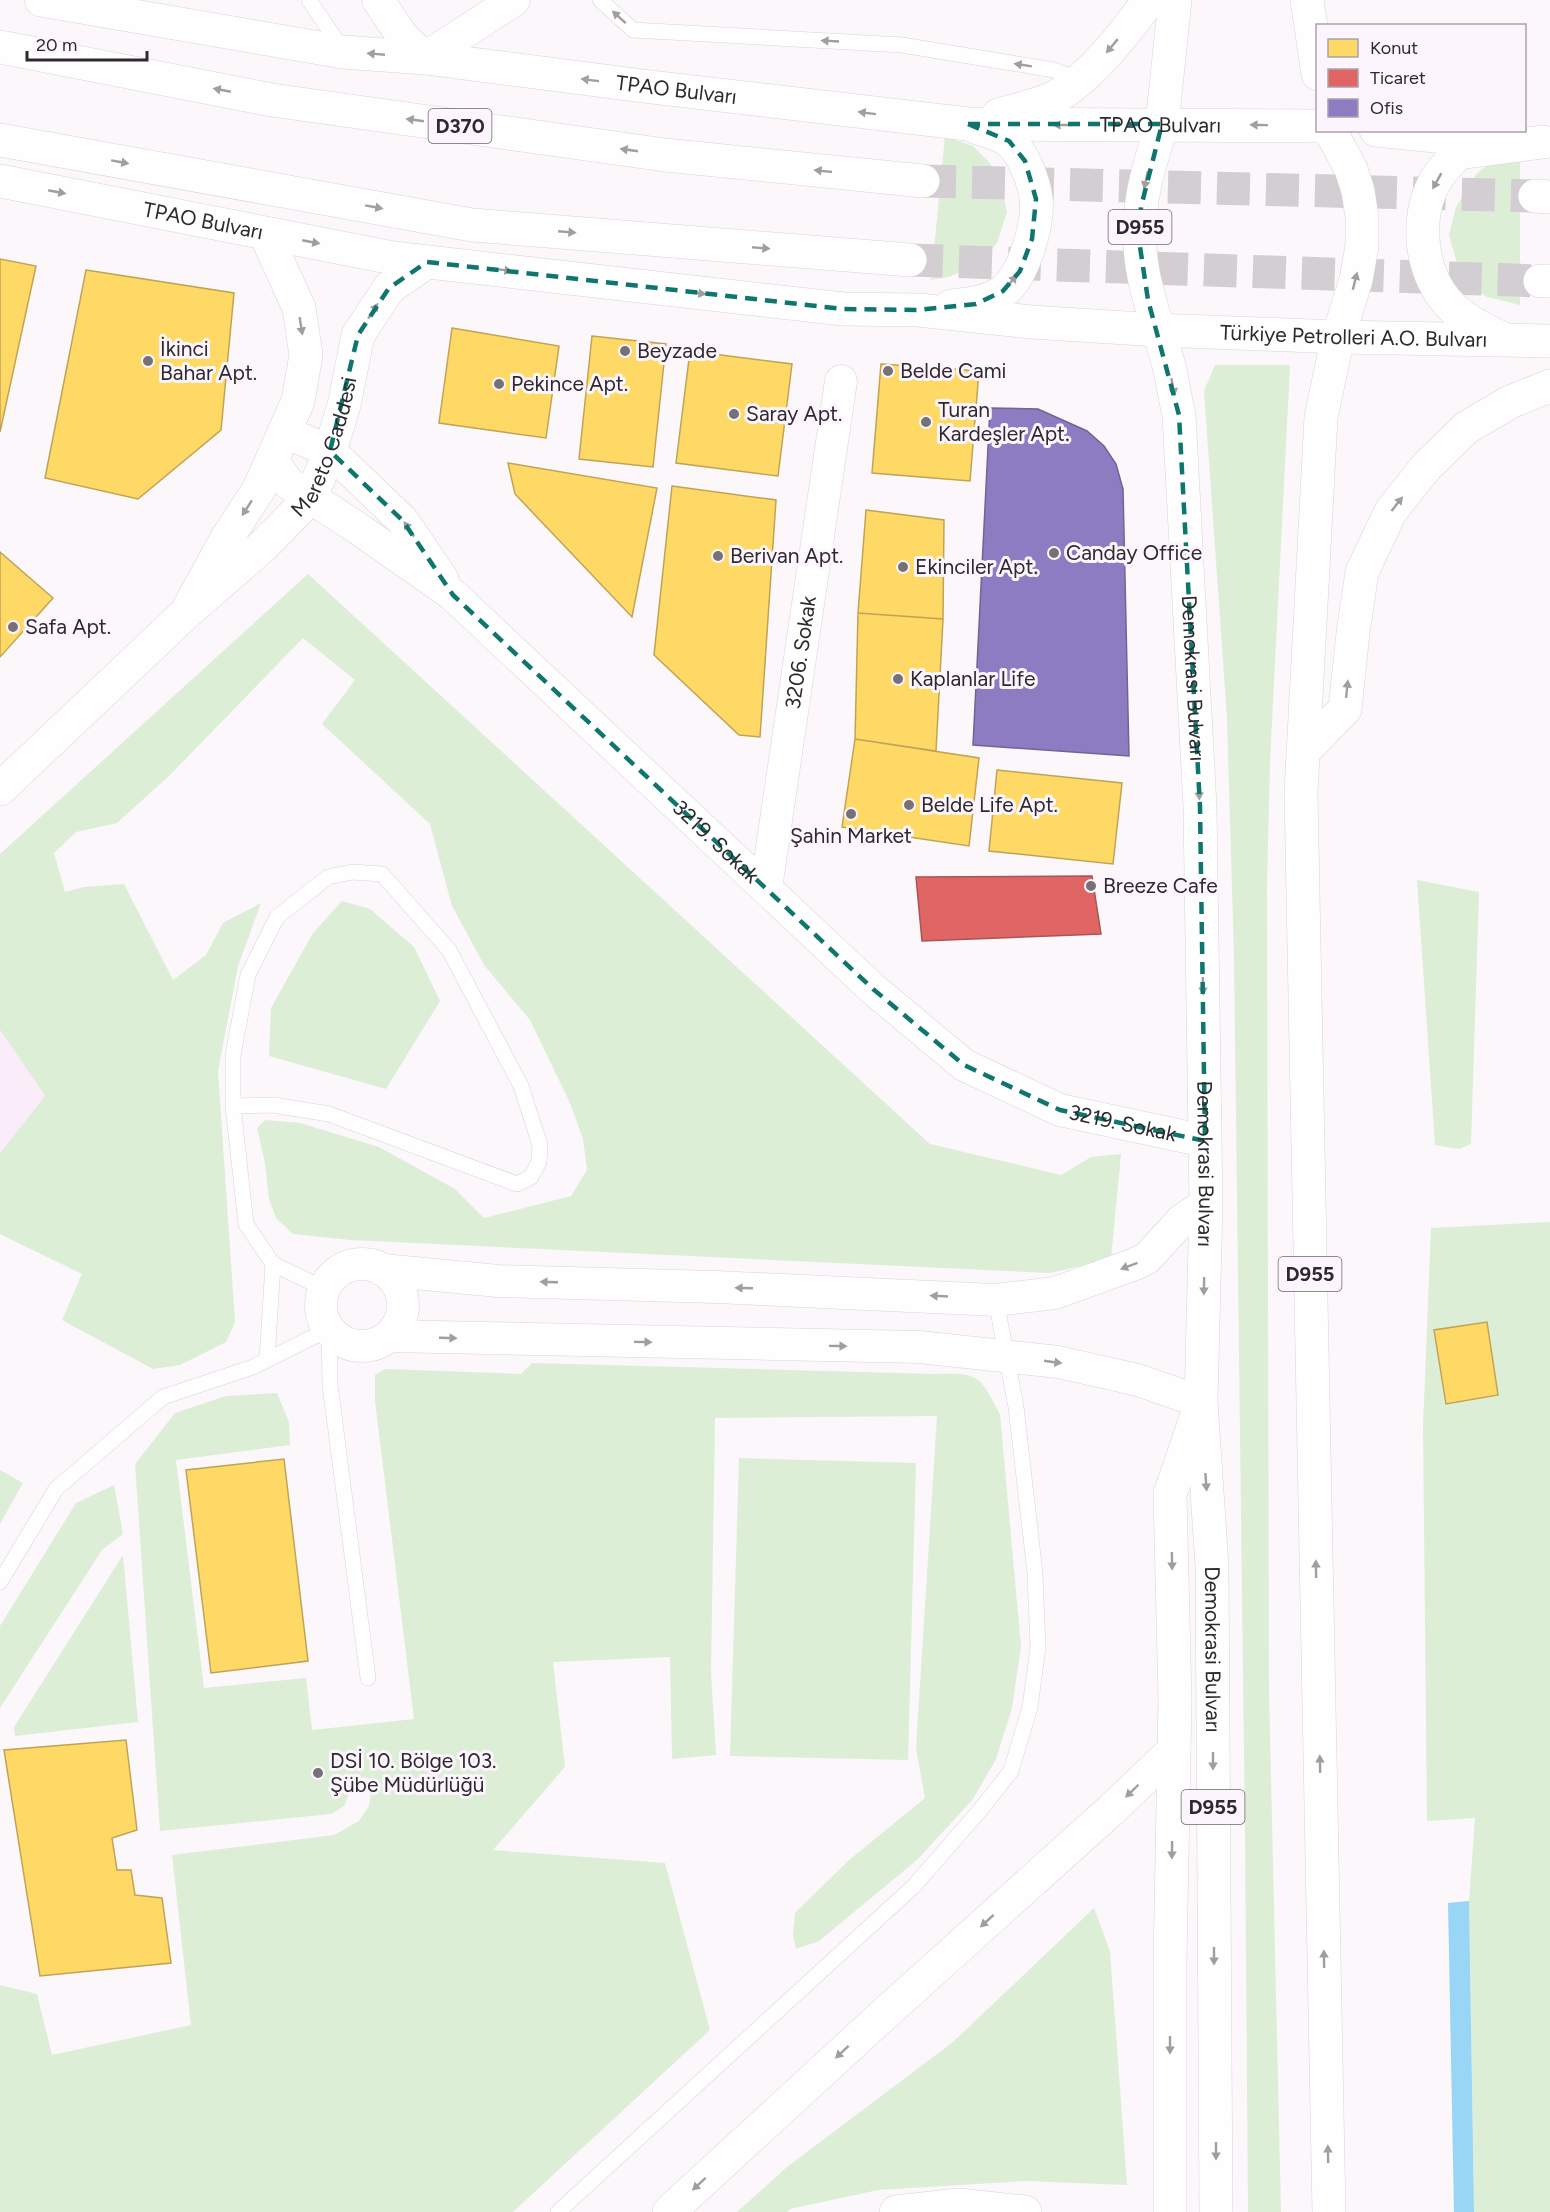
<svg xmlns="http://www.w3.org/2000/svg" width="1550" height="2212" viewBox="0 0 1550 2212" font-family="Figtree,sans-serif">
	<rect width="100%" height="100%" fill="#fbf7fb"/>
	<path fill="#faedf9" d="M 0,1030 L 45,1096 L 0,1153 Z"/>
	<path fill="#ddeed7" d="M 945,136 L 973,146 L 988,161 L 999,176 L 1007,212 L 997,243 L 975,267 L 948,277 L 931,280 Z
		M 1520,155 L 1520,305 L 1487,297 L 1470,286 L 1456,260 L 1449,235 L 1456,207 L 1477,173 L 1491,163 Z
		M 1215,365 L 1290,365 L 1270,762 L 1267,886 L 1269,1690 L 1281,2212 L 1248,2212 L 1245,1832 L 1234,957 L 1227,717 L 1204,391 Z
		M 308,574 L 930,1144 L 1061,1175 L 1091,1157 L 1121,1154 L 1111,1259 L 1050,1273 L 351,1240 L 293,1234 L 276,1218 L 269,1199 L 265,1163 L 257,1128 L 265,1120 L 300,1123 L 379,1147 L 455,1189 L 484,1218 L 571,1196 L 587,1170 L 583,1139 L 570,1103 L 530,1020 L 484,965 L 452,906 L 430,824 L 322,724 L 355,680 L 303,638 L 170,775 L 117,823 L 76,832 L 54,853 L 65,892 L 84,887 L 124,884 L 173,980 L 206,955 L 223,923 L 261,903 L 238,966 L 218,1071 L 235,1322 L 226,1342 L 180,1365 L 153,1369 L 62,1320 L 82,1274 L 0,1234 L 0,1153 L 45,1096 L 0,1030 L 0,854 Z
		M 1417,880 L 1479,892 L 1471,1144 L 1459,1149 L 1435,1145 Z
		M 342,901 L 370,909 L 414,947 L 440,1001 L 386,1089 L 269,1056 L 271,1008 L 313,933 Z
		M 1550,1222 L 1550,2212 L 1474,2212 L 1469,1901 L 1475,1818 L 1427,1821 L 1423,1426 L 1431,1228 Z
		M 532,1363 L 934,1374 C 980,1373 978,1374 1000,1414 L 1021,1647 L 1012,1708 L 996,1759 L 973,1799 L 917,1860 L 819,1941 L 796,1949 L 793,1935 L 795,1913 L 848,1861 L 925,1798 L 916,1748 L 937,1416 L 715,1418 L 711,1672 L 716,1755 L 672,1759 L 670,1657 L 553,1662 L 565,1767 L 493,1850 L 665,1863 L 710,2030 L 513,2212 L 0,2212 L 0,1985 L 37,1994 L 52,2055 L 191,2025 L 172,1855 L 334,1835 L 359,1821 L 369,1806 L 373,1780 L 363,1777 L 351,1789 L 344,1806 L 331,1814 L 160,1831 L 135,1464 L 175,1413 L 226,1396 L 277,1393 L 289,1422 L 290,1445 L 176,1460 L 204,1688 L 306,1678 L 312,1730 L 414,1719 L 375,1401 L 375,1375 L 386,1369 L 521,1374 Z
		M 739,1458 L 916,1463 L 908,1760 L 730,1756 Z
		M 0,1470 L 23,1483 L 0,1524 Z
		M 114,1485 L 123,1534 L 102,1550 L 0,1708 L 0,1626 L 76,1503 Z
		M 123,1555 L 138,1722 L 15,1736 L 14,1727 Z
		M 1094,1908 L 1110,1951 L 1127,2185 L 1025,2181 L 878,2190 L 790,2209 L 787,2212 L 737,2212 L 787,2167 L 953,2042 Z"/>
	<path fill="#99d5f4" d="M 1469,1901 L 1474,2212 L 1454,2212 L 1448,1903 Z"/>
	<path fill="#ffd966" stroke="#c0a455" stroke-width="1.5" d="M 0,259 L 36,266 L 0,432 Z
		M 86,270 L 234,293 L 221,430 L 138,499 L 45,478 Z
		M 452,328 L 559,346 L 546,438 L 439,423 Z
		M 592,336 L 666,344 L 653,467 L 579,459 Z
		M 690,351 L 792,364 L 778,476 L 676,463 Z
		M 881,364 L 979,371 L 970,481 L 872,473 Z
		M 508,463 L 657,488 L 632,617 L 515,494 Z
		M 672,486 L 776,500 L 760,737 L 739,735 L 654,655 Z
		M 866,510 L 944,520 L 943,619 L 858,613 Z
		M 0,552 L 53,598 L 0,657 Z
		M 858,613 L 943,619 L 936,751 L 855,739 Z
		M 855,739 L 979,758 L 969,846 L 842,827 Z
		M 997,770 L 1122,783 L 1113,864 L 989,851 Z
		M 1487,1322 L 1498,1395 L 1446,1404 L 1434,1330 Z
		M 284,1459 L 308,1661 L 211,1673 L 186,1470 Z
		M 126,1740 L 137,1830 L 112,1838 L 117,1870 L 131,1870 L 135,1895 L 162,1898 L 171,1963 L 40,1976 L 4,1750 Z"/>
	<path fill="#e06666" stroke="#ab5455" stroke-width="1.5" d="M 1092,876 L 1101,934 L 922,941 L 916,877 Z"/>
	<path fill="#8e7cc3" stroke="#716396" stroke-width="1.5" d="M 990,408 L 1038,409 L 1087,431 L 1104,446 L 1116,464 L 1123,489 L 1129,756 L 973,745 Z"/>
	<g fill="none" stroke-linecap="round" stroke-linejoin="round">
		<path stroke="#d2ced2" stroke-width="33" stroke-dasharray="33 16" stroke-linecap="butt" d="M 923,181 L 1535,196
			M 910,260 L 1540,281"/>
		<g stroke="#d8d4d8" stroke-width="16">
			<path id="service" d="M 309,0 L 342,49
				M 600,0 L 633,30 L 902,45 L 1054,70 L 1079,80
				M 233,1106 L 273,1105 L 329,1114 L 517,1184 L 531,1177 L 539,1162 L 540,1145 L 521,1086 L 449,950 L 382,874 L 352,872 L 328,877 L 277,917 L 248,975 L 233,1055 L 233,1106 L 246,1224 L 273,1264 L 325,1289
				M 267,1360 L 273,1264
				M 0,1582 L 56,1489 L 163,1397 L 253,1367 L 329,1329 L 330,1385 L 368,1678
				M 558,2212 L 914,1886 L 981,1809 L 1011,1771 L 1030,1707 L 1038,1648 L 1035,1573 L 1016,1407 L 996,1300"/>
		</g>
		<g stroke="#d8d4d8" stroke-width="33">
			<g id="minor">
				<path d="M 378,0 L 402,36 L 425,58 L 514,0"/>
				<path d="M 284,432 L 330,451 L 403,521 L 443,580"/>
				<path id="s1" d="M 272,460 L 288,483 L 356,527 L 453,595 L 873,989 L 964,1065 L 1060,1110 L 1205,1141"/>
				<path id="s2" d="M 766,888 L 841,381"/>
				<circle cx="362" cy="1305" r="41"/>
				<path d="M 383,1270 L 498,1281 L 716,1287 L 996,1300 L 1055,1293 L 1135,1264 L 1147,1258 L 1182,1220 L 1206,1204"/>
				<path d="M 389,1336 L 919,1347 L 1058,1362 L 1138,1380 L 1201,1402"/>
			</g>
		</g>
		<g stroke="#d8d4d8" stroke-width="34">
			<g id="tertiary">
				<path id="s3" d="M 265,233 L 299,308 L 306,355 L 298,401 L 259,489 L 227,538 L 186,613 L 263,546 L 311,497 L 330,451 L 344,405 L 358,335 L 389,288 L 427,262"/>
				<path d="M 0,789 L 186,613"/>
			</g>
		</g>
		<g stroke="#d8d4d8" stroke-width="34">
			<path id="secondary" d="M 669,2212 L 880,2018 L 1111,1810 L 1174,1750
				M 896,2212 L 959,2205 L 1025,2212"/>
		</g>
		<g stroke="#d8d4d8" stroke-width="34">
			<path id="primary" d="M 1307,0 L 1318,74
				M 1162,124 L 1175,0"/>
		</g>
		<g stroke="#d8d4d8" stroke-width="34">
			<g id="trunk">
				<path id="s4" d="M 41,0 L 343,52 L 425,58 L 651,87 L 968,124 L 1318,126"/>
				<path d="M 0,47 L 272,100 L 665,155 L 923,181"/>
				<path d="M 998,115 C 1015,110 1034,106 1051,99 C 1087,83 1126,32 1149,0"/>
				<path id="s5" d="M 1162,124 C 1154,151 1144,180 1141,209 C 1134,270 1154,309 1169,366 C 1173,382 1175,399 1179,415 L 1200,807 L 1206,1204 L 1201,1402 L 1212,1566 L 1216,2212"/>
				<path d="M 1376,130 L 1485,141"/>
				<path d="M 0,140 L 472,225 L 910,260"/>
				<path id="s6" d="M 0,181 L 393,258 L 843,309 L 918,310 L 1031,322 L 1158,330 L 1338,337 L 1550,341"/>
				<path d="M 1535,196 L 1550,197"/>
				<path d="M 1540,281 L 1550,281"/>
				<path d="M 951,306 C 969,304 989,302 1004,291 C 1024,275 1039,223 1036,198 C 1034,182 1023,152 1009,141 C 1001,134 985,131 975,127"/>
				<path d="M 1504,339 C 1486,331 1467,322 1453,308 C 1420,277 1413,216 1437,178 C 1443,169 1451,161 1458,153 L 1543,142"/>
				<path d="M 1304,751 L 1345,709 L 1353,633 L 1362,572 L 1391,511 L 1426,467 L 1466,428 L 1510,402 L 1550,386"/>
				<path d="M 1170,2212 L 1170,1963 L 1175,1699 L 1170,1494 L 1196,1418"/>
				<path d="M 1329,2212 L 1301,792 L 1321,417 L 1338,337 L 1356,280 L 1362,246 L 1362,217 L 1358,191 L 1351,169 L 1330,130"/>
			</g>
		</g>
		<use href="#service" stroke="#fefefe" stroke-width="15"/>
		<use href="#minor" stroke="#fefefe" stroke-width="32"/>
		<use href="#tertiary" stroke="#fefefe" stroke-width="33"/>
		<use href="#secondary" stroke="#fefefe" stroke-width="33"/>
		<use href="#primary" stroke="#fefefe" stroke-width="33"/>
		<use href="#trunk" stroke="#fefefe" stroke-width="33"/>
	</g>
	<defs><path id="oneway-solid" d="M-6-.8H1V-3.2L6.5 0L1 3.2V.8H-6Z" transform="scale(1.5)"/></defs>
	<g fill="#a09ea0">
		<use href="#oneway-solid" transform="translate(619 17) rotate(-138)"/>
		<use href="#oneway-solid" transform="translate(830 41) rotate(-177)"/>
		<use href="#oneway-solid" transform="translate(1112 46) rotate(130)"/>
		<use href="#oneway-solid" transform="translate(376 54) rotate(-175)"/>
		<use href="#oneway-solid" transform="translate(1023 65) rotate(-171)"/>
		<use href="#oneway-solid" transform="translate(590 80) rotate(-173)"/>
		<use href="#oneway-solid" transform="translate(222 90) rotate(-169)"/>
		<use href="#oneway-solid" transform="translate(867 113) rotate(-173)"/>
		<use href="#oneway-solid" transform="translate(415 120) rotate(-172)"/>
		<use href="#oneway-solid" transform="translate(1062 125) rotate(180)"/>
		<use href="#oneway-solid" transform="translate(1259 125) rotate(-179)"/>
		<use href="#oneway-solid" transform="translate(629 150) rotate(-172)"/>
		<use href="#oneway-solid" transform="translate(120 162) rotate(10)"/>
		<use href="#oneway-solid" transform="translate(823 171) rotate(-174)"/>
		<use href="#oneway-solid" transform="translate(1146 180) rotate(102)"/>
		<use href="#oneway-solid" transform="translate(1437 181) rotate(119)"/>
		<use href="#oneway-solid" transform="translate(57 192) rotate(11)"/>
		<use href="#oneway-solid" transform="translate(374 207) rotate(10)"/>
		<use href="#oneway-solid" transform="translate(567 232) rotate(5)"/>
		<use href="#oneway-solid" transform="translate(311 242) rotate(11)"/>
		<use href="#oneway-solid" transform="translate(761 248) rotate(5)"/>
		<use href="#oneway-solid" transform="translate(503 270) rotate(7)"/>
		<use href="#oneway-solid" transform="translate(1355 281) rotate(-76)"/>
		<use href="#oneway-solid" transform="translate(1011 282) rotate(-50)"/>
		<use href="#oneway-solid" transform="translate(697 293) rotate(7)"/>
		<use href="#oneway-solid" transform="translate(373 311) rotate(-57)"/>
		<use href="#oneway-solid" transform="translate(301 326) rotate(81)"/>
		<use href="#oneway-solid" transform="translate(1173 387) rotate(79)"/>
		<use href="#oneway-solid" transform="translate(1397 504) rotate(-52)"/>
		<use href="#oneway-solid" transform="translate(247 508) rotate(123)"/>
		<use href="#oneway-solid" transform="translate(409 529) rotate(-124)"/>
		<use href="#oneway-solid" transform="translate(1347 689) rotate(-84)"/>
		<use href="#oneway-solid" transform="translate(1199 791) rotate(87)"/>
		<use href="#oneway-solid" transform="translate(1203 986) rotate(89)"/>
		<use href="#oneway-solid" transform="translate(1129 1266) rotate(159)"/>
		<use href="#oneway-solid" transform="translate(549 1282) rotate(-178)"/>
		<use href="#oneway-solid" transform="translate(1204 1286) rotate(91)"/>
		<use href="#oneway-solid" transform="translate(744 1288) rotate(-178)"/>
		<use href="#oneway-solid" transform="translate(939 1296) rotate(-177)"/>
		<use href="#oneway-solid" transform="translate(448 1338) rotate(2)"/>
		<use href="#oneway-solid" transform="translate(643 1342) rotate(1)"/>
		<use href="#oneway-solid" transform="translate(838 1346) rotate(1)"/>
		<use href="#oneway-solid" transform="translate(1053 1362) rotate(8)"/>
		<use href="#oneway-solid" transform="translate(1206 1482) rotate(86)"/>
		<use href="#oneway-solid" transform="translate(1172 1561) rotate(89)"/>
		<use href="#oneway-solid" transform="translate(1316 1569) rotate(-91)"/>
		<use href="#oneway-solid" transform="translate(1213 1761) rotate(90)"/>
		<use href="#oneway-solid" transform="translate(1320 1764) rotate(-91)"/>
		<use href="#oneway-solid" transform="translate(1132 1791) rotate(136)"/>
		<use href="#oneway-solid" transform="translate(1172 1850) rotate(91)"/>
		<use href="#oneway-solid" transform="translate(987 1921) rotate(138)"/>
		<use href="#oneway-solid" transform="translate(1214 1956) rotate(90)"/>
		<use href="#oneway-solid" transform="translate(1324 1959) rotate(-91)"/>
		<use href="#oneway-solid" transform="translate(1170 2045) rotate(90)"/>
		<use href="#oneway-solid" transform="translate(842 2052) rotate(137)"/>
		<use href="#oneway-solid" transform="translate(1216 2151) rotate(90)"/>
		<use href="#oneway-solid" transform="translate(1328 2154) rotate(-91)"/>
		<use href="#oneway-solid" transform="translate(699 2184) rotate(137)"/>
	</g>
	<path fill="none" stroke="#0f766e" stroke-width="4.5" stroke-dasharray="12 8" stroke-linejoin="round" d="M 968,124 L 1162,124 L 1141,207 L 1139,240 L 1148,300 L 1179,415 L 1200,807 L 1205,1141 L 1060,1110 L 964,1065 L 873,989 L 453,595 L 403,521 L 330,451 L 358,335 L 389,288 L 427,262 L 843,309 L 918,310 L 976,304 L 1003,291 L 1020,271 L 1032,239 L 1036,199 L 1025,161 L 1009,141 Z"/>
	<g fill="#767176" stroke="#fdf5fd" stroke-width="2">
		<circle cx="625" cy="351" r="6"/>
		<circle cx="148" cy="361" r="6"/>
		<circle cx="888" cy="371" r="6"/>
		<circle cx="499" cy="384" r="6"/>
		<circle cx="734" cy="414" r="6"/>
		<circle cx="926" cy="422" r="6"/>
		<circle cx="1054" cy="553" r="6"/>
		<circle cx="718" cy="556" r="6"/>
		<circle cx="903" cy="567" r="6"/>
		<circle cx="13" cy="627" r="6"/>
		<circle cx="898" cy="679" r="6"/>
		<circle cx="909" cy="805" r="6"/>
		<circle cx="851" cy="814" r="6"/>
		<circle cx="1091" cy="886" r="6"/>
		<circle cx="318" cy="1773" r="6"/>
	</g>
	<g text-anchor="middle" stroke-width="6" stroke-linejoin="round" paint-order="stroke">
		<g fill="#fdf5fd" stroke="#6c666c" stroke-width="1.5">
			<rect x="428.5" y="109" width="63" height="34" rx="4.5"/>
			<rect x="1108.5" y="210" width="63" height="34" rx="4.5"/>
			<rect x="1278.5" y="1257" width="63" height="34" rx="4.5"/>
			<rect x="1181.5" y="1790" width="63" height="34" rx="4.5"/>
		</g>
		<g font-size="20" font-weight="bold" fill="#2e292e">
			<text x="460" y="133">D370</text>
			<text x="1140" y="234">D955</text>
			<text x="1310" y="1281">D955</text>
			<text x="1213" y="1814">D955</text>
		</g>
		<g font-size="21" fill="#2e292e" stroke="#fdf5fd">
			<text dy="7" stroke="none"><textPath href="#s4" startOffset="642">TPAO Bulvarı</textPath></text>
			<text dy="7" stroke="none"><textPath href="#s4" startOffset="1128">TPAO Bulvarı</textPath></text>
			<text dy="7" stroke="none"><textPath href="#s6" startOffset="207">TPAO Bulvarı</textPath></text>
			<text dy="7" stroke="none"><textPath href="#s6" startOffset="1365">Türkiye Petrolleri A.O. Bulvarı</textPath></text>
			<text dy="7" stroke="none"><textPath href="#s3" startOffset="639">Mereto Caddesi</textPath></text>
			<text dy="7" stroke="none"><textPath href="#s2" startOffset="238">3206. Sokak</textPath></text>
			<text dy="7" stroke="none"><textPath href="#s5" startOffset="562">Demokrasi Bulvarı</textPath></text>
			<text dy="7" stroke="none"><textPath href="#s1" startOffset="588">3219. Sokak</textPath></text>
			<text dy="7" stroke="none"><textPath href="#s1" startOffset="1092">3219. Sokak</textPath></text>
			<text dy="7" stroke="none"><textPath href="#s5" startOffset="1048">Demokrasi Bulvarı</textPath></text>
			<text dy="7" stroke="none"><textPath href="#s5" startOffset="1534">Demokrasi Bulvarı</textPath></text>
		</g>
		<g font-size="21" fill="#2e292e" stroke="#fdf5fd" text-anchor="start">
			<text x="160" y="356">İkinci<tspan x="160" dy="24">Bahar Apt.</tspan></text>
			<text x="637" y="358">Beyzade</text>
			<text x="900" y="378">Belde Cami</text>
			<text x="511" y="391">Pekince Apt.</text>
			<text x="938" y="417">Turan<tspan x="938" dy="24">Kardeşler Apt.</tspan></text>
			<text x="746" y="421">Saray Apt.</text>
			<text x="1066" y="560">Canday Office</text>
			<text x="730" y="563">Berivan Apt.</text>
			<text x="915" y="574">Ekinciler Apt.</text>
			<text x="25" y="634">Safa Apt.</text>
			<text x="910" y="686">Kaplanlar Life</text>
			<text x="921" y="812">Belde Life Apt.</text>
			<text x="851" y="843" text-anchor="middle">Şahin Market</text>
			<text x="1103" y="893">Breeze Cafe</text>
			<text x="330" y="1768">DSİ 10. Bölge 103.<tspan x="330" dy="24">Şübe Müdürlüğü</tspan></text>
		</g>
	</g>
	<rect x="1316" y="24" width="210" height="108" fill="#fdf5fd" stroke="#aaa3aa" stroke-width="1.5"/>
	<rect x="1328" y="39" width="30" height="18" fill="#ffd966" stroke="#aaa3aa" stroke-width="1.5"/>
	<text x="1370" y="54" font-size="18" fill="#2e292e">Konut</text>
	<rect x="1328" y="69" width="30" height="18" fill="#e06666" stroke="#aaa3aa" stroke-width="1.5"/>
	<text x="1370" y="84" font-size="18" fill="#2e292e">Ticaret</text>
	<rect x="1328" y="99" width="30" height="18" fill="#8e7cc3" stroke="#aaa3aa" stroke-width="1.5"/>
	<text x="1370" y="114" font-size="18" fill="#2e292e">Ofis</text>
	<path d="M27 51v9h120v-9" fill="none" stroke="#2e292e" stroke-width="3"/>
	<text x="36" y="51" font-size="18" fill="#2e292e" stroke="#fdf5fd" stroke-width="4.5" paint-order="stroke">20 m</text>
</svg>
